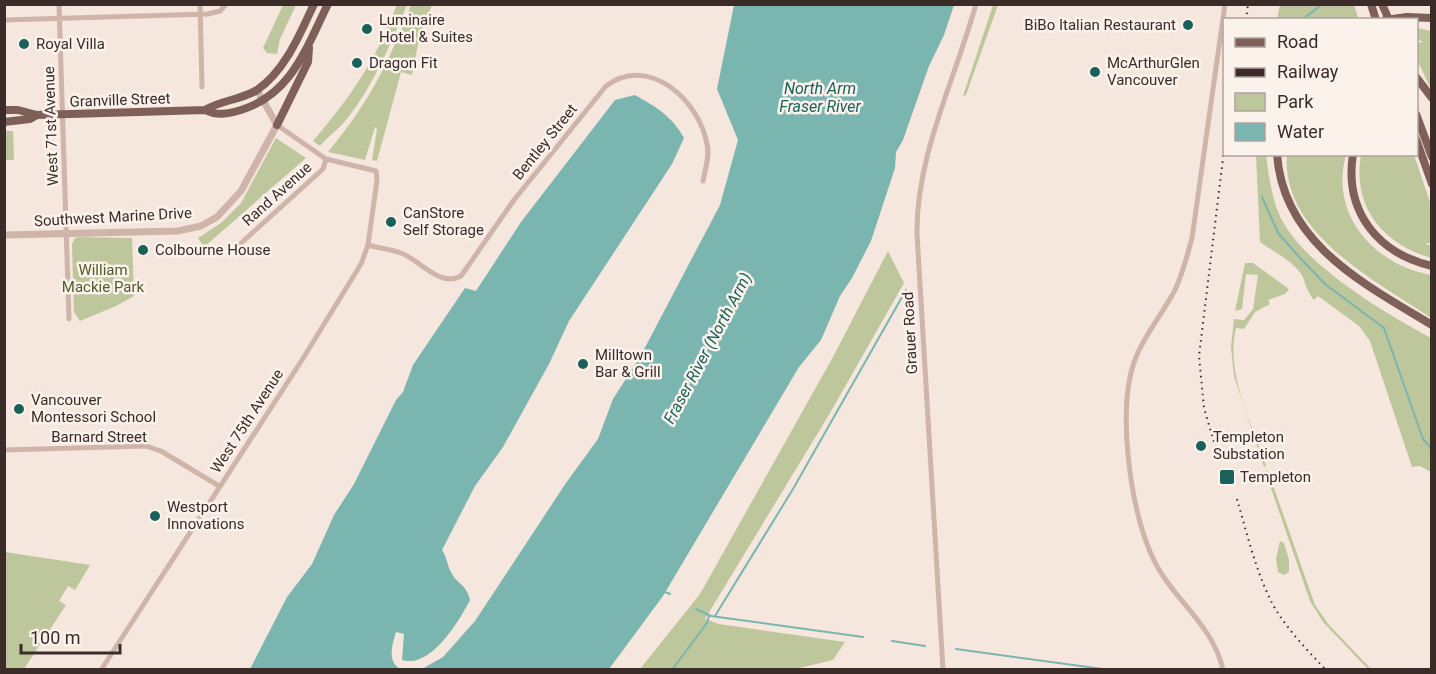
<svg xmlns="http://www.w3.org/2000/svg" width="1436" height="674" viewBox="0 0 1436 674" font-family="Roboto,sans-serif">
	<rect width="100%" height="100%" fill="#f5e7de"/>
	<path fill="#bec69c" d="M 397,4 L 407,5 C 390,45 374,85 346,120 C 338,130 328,136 320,146 L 313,141 C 351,96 376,61 397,4 Z
		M 283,5 L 296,5 L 280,39 L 277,54 L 267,53 L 263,48 Z
		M 411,5 L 432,5 L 419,39 L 412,75 L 401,72 L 377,161 L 372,160 L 377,129 L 375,127 L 365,160 L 328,152 C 370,101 387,66 411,5 Z
		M 993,5 L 998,5 L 966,95 L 963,96 Z
		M 1280,5 L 1354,5 L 1358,17 L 1342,20 L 1277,19 Z
		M 1417,28 L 1431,31 L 1431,89 L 1417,60 L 1417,43 L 1423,42 L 1417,39 Z
		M 13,131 L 14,160 L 5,160 L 5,131 Z
		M 276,138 L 306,158 L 204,247 L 198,238 L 221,223 L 241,203 Z
		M 1256,155 L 1266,155 C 1269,177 1272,202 1283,222 C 1310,269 1385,313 1431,338 L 1431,472 L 1420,466 L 1412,467 L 1370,341 L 1359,326 L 1318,296 L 1314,300 C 1308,292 1306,287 1304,280 C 1299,264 1272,251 1260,242 Z
		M 1287,155 L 1346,155 C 1329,215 1375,265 1431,275 L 1431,318 C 1377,281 1281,234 1287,155 Z
		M 1361,155 L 1414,155 L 1431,205 L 1431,243 L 1425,243 L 1431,246 L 1431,258 C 1383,244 1352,207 1361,155 Z
		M 79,237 L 132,238 L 134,296 L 116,306 L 80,321 L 74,312 L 72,244 L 75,238 Z
		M 888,251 L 904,283 L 830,413 L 705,619 L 719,624 L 845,642 L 833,660 L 791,670 L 640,669 L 700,594 L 833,357 Z
		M 1245,263 L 1253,263 L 1289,289 L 1285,294 L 1268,300 L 1270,304 L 1255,312 L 1244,329 L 1236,328 C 1225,373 1252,424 1266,466 L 1264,467 L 1234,376 L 1231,347 L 1234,319 L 1244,320 L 1253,309 L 1258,275 L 1246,274 L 1242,309 L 1235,311 Z
		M 1265,471 L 1268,471 L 1315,605 L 1329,625 L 1371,669 L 1368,669 L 1323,622 L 1310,601 Z
		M 1280,541 L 1284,543 L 1289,560 L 1289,572 L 1284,575 L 1278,572 L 1276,559 Z
		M 5,552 L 90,565 L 75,590 L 68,586 L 59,601 L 66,605 L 24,669 L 5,669 Z"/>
	<path fill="#7ab5af" d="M 734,5 L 954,5 L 944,35 L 929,66 L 903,140 L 896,152 L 895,168 L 871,241 L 852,278 L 840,296 L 821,340 L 799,367 L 663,596 L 609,669 L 422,669 L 443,657 L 475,621 L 566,483 L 598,439 L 613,399 L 640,357 L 720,205 L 738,140 L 717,89 Z
		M 635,95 C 656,107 672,116 684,138 L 672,164 L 569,321 L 549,364 L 503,447 L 475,486 L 442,550 C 447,557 447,565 451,572 C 457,585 466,583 470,600 C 459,621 431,669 402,660 L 404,634 L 396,632 C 392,645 387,661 400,669 L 250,669 L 287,597 L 312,564 L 334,515 L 354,484 L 396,400 L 403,392 L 413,365 L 465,288 L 476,291 L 521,222 L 615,100 Z"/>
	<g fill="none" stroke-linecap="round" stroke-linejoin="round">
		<path stroke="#7ab5af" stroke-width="2" d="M 1302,20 L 1321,5
			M 1262,197 L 1278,233 L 1301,259 L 1325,284 L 1384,328 L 1423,439 L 1432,449
			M 665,592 L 670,594
			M 696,609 L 711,616 L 863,637
			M 715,616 L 793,489 L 906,290
			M 892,641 L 925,646
			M 956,649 L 1110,670
			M 672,670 L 707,623 L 709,616"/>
		<path stroke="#cfb4a9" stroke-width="5" d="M 59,4 L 69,319
			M 200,4 L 202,87
			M 4,20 L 208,14 L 220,11 L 226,4
			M 240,244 L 323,169 L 326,159
			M 368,245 C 378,248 391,249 401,253 C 420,260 440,288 461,276 L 514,200 L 606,86 C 649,54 699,100 707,144 C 710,157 705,169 703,181
			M 4,450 L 146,446 L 161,451 L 219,486
			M 101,670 L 302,360 L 361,264 L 368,245 L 377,180 L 376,171 L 326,159 L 277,125
			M 943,670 L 917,234 C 916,155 955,80 976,4
			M 1223,670 C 1213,623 1169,597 1151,554 C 1130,505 1116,407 1136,357 C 1146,333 1163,313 1175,290 C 1183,273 1187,256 1192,238 L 1225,4"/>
		<path stroke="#cfb4a9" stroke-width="7" d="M 4,235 L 178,231 L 201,226 L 217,217 L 241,191 L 277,125 L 257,90"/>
		<path stroke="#7e6059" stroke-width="8" d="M 1371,4 L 1376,20
			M 1382,4 L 1389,20
			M 1407,17 L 1432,18
			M 1416,77 L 1432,98
			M 4,110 L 18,110 L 37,115 L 205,110 C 217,116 228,114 241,110 C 292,94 306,48 328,4
			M 205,110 C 221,100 241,100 257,90 C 285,71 300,34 314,4
			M 1416,114 L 1432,157
			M 4,122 L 30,119 L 37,115
			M 277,125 L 308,62 L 309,48
			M 1416,139 L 1432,184
			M 1277,154 C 1283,243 1364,284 1432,325
			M 1353,154 C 1344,211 1377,253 1432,266"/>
		<path stroke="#3b2c29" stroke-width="2" stroke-dasharray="1.5 4.5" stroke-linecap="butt" d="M 1246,20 L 1248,4
			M 1219,459 L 1204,408 L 1199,356 L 1224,150
			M 1237,499 C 1247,534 1256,572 1273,605 C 1287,629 1306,649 1326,670"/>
		<path stroke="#7e6059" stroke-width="8" d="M 1385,20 L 1407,17"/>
	</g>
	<g fill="#1a615b" stroke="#fcf2ec" stroke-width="2">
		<circle cx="1188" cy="25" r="6"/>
		<circle cx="367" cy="29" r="6"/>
		<circle cx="24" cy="44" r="6"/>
		<circle cx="357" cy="63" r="6"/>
		<circle cx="1095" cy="72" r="6"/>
		<circle cx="391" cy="222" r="6"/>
		<circle cx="143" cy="250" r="6"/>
		<circle cx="583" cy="364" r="6"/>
		<circle cx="19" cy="409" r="6"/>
		<circle cx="1201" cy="446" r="6"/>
		<rect x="1219" y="469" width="16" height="16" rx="3"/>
		<circle cx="155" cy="516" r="6"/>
	</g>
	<g text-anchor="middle" stroke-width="5" stroke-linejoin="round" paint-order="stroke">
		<g font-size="15" fill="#3b2c29" stroke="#fcf2ec" text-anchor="start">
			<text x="379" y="25">Luminaire<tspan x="379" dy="17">Hotel &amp; Suites</tspan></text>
			<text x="1176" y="30" text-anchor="end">BiBo Italian Restaurant</text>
			<text x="36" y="49">Royal Villa</text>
			<text x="369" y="68">Dragon Fit</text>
			<text x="1107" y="68">McArthurGlen<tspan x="1107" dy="17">Vancouver</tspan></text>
			<text x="403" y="218">CanStore<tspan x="403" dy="17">Self Storage</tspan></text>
			<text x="155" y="255">Colbourne House</text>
			<text x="595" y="360">Milltown<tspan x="595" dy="17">Bar &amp; Grill</tspan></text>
			<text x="31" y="405">Vancouver<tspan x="31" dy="17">Montessori School</tspan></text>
			<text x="1213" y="442">Templeton<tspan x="1213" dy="17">Substation</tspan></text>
			<text x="1240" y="482">Templeton</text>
			<text x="167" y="512">Westport<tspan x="167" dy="17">Innovations</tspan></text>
		</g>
		<g font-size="15" fill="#3b2c29" stroke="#fcf2ec">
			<text transform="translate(120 100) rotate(-2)" y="5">Granville Street</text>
			<text transform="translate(51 126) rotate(-92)" y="5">West 71st Avenue</text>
			<text transform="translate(545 142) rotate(-51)" y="5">Bentley Street</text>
			<text transform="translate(277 194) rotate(-42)" y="5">Rand Avenue</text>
			<text transform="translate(113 217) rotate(-3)" y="5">Southwest Marine Drive</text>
			<text transform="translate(910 333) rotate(-93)" y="5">Grauer Road</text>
			<text transform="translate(247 421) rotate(-57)" y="5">West 75th Avenue</text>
			<text x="99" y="442">Barnard Street</text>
		</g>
		<g font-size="15" fill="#515c2a" stroke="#fcf2ec">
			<text x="103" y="275">William<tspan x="103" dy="17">Mackie Park</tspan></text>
		</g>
		<g font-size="16" font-style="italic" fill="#1a615b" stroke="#fcf2ec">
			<text x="820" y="94">North Arm<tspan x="820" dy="18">Fraser River</tspan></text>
			<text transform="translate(707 348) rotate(-62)" y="6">Fraser River (North Arm)</text>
		</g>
	</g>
	<rect width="1436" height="674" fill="none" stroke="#3b2c29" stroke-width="12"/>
	<rect x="1223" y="18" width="195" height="138" fill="#fcf2ec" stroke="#afa39e" stroke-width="1.5"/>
	<rect x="1235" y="38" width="30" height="9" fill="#7e6059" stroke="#afa39e" stroke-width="1.5"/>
	<text x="1277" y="48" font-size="18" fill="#3b2c29">Road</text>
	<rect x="1235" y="68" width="30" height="9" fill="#3b2c29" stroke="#afa39e" stroke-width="1.5"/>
	<text x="1277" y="78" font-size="18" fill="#3b2c29">Railway</text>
	<rect x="1235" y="93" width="30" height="18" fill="#bec69c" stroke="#afa39e" stroke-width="1.5"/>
	<text x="1277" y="108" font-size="18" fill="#3b2c29">Park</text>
	<rect x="1235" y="123" width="30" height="18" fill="#7ab5af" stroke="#afa39e" stroke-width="1.5"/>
	<text x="1277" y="138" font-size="18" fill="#3b2c29">Water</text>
	<path d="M21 644v9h99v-9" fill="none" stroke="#3b2c29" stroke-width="3"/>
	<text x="30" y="644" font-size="18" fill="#3b2c29" stroke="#fcf2ec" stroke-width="4.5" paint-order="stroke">100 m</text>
</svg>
